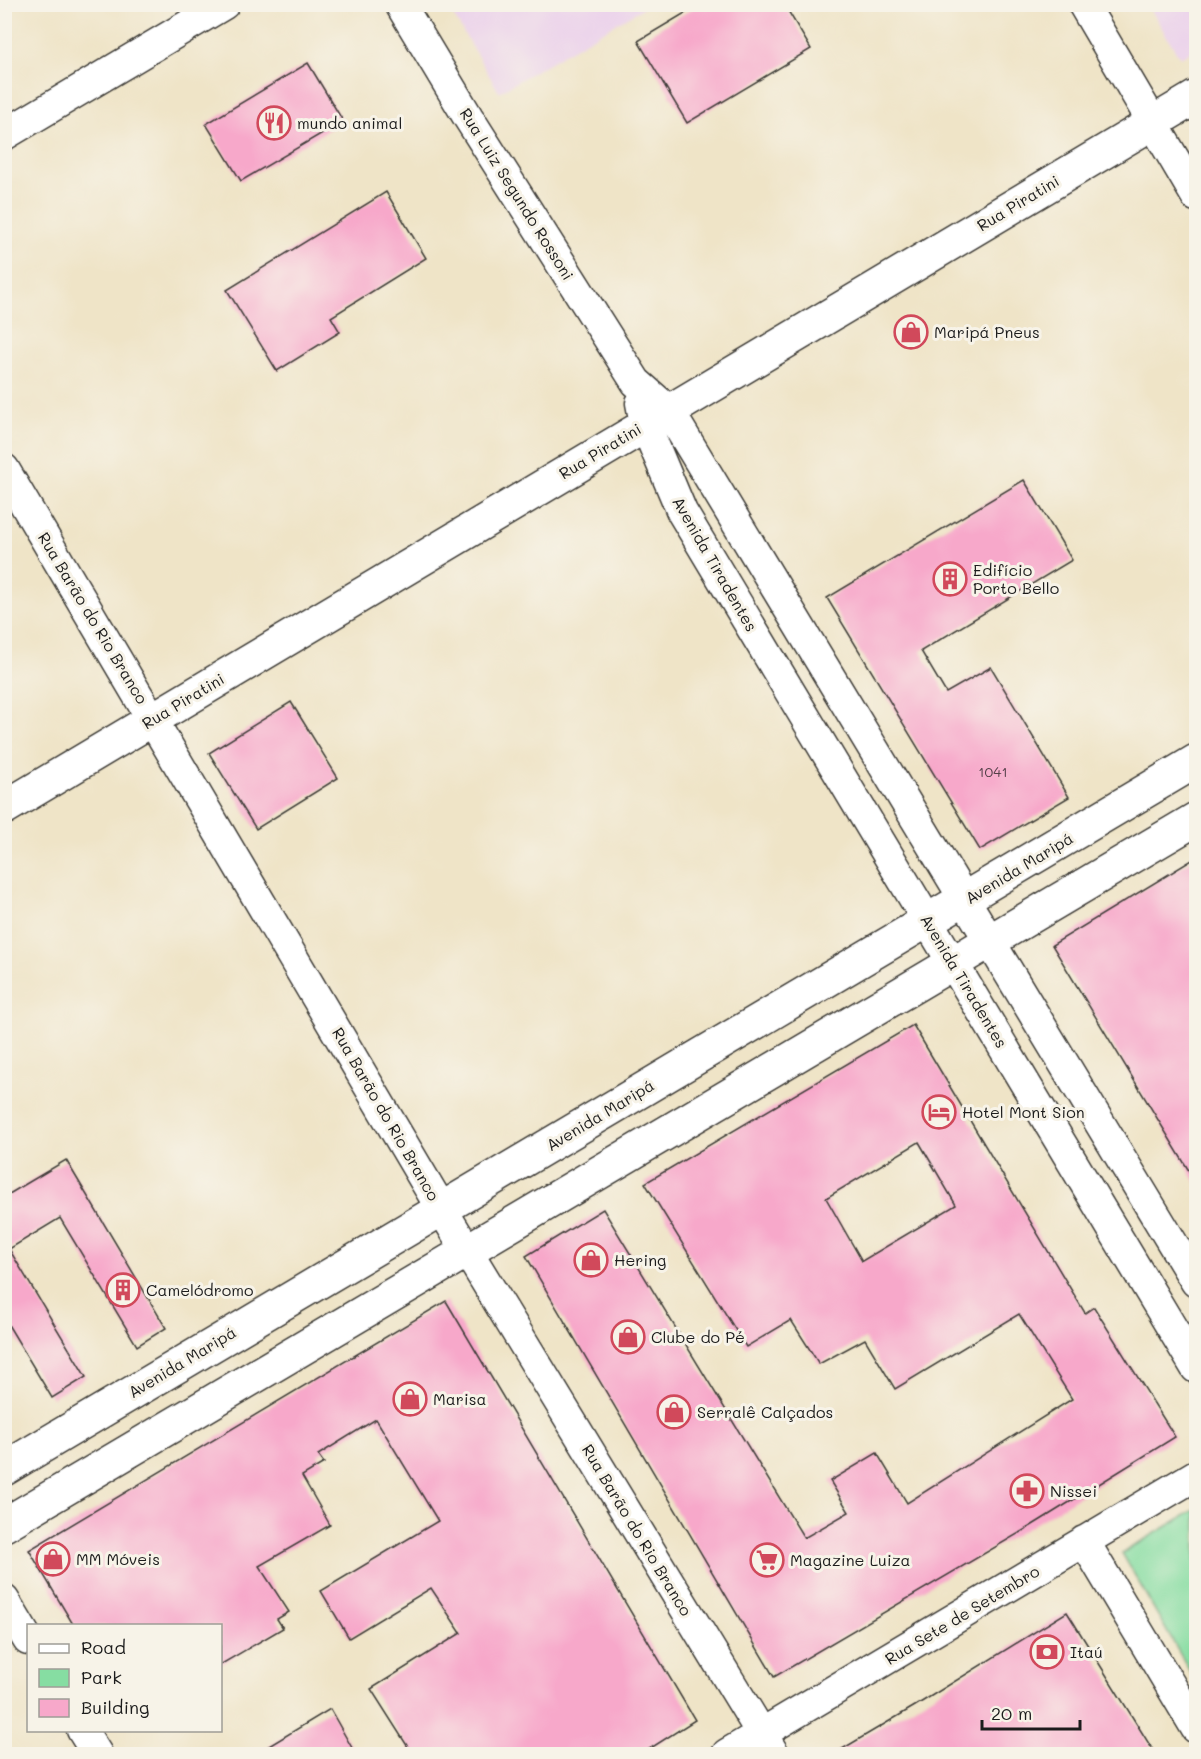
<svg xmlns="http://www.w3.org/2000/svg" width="1201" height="1759" viewBox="0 0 1201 1759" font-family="Mali,sans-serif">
	<rect width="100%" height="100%" fill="#f7f3e8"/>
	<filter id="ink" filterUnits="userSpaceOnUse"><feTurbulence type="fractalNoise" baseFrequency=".0167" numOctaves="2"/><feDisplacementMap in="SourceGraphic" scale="12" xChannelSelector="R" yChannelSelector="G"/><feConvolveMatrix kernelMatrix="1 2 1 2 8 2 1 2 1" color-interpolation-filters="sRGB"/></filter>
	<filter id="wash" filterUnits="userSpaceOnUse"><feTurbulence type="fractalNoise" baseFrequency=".008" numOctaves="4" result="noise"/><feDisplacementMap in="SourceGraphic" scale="24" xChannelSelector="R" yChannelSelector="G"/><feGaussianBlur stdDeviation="1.35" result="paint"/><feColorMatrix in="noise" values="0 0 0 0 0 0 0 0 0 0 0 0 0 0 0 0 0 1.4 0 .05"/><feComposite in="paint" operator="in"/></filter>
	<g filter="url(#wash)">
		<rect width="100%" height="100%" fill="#efe4c7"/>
		<path fill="#ebd1eb" d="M 447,5 L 648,5 L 499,92 Z
			M 1148,5 L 1196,5 L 1196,48 L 1180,58 Z"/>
		<path fill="#86dda2" stroke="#517c5f" stroke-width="1.5" d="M 1196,1509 L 1196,1682 L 1122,1553 Z"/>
		<g id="blocks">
			<path fill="#f7a8ca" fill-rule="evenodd" d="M 700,4 L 784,4 L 811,49 L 687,123 L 638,41 Z
				M 308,63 L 343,121 L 241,181 L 206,124 Z
				M 386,192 L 426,258 L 331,317 L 340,332 L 277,371 L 227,290 Z
				M 1024,480 L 1072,560 L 921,651 L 946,693 L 991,667 L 1069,797 L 980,850 L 827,598 Z
				M 291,702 L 338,778 L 256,829 L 209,753 Z
				M 1197,857 L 1197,1184 L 1052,945 Z
				M 913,1025 L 1085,1313 L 1094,1307 L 1175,1437 L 1031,1526 L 774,1677 L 526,1256 L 603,1209 L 804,1538 L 849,1512 L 830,1481 L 877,1453 L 907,1503 L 1072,1399 L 1019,1314 L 895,1389 L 865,1339 L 819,1364 L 791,1320 L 746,1347 L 645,1183 ZM 919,1142 L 956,1205 L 862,1261 L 826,1198 Z
				M 66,1160 L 166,1328 L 137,1346 L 60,1218 L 9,1249 L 86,1377 L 52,1398 L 4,1318 L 4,1197 Z
				M 446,1301 L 695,1720 L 640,1755 L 413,1755 L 371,1689 L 461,1633 L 431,1588 L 349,1638 L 321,1591 L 438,1521 L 376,1419 L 318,1455 L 324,1463 L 302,1476 L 330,1525 L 259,1566 L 289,1612 L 277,1619 L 283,1628 L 220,1665 L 220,1626 L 74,1626 L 29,1550 Z
				M 1067,1612 L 1156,1755 L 832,1755 L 915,1706 Z
				M 330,1709 L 356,1755 L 254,1755 Z"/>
		</g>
	</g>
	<g filter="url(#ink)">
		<use href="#blocks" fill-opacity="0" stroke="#3c3a36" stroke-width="1.5"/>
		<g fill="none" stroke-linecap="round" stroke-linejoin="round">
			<g stroke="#3c3a36" stroke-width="33">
				<path id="street" d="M 400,4 L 468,117 L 636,382 L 669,411 L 1196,1282
					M 1083,4 L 1196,196
					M 4,135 L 224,4
					M 641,403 L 645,424 L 682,512 L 1196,1368
					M 4,469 L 441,1208 L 774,1754
					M 1084,1541 L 1196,1728
					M 4,1600 L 28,1640
					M 82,1730 L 97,1754
					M 727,1754 L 1196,1475"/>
			</g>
			<g stroke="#3c3a36" stroke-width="36">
				<path id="secondary" d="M 4,808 L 1196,97"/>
			</g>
			<g stroke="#3c3a36" stroke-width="36">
				<path id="primary" d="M 4,1469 L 1196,761
					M 4,1525 L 1196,819"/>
			</g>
			<use href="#street" stroke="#fff" stroke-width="30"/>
			<use href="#secondary" stroke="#fff" stroke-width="33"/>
			<use href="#primary" stroke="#fff" stroke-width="33"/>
		</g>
	</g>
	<defs>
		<g id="restaurant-ring" transform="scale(1.725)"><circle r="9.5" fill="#f7f3e8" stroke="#d1495b" stroke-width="1.5"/><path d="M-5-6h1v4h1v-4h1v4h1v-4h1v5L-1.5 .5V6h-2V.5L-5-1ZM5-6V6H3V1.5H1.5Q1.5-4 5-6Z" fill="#d1495b"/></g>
		<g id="shop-ring" transform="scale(1.725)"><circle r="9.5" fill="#f7f3e8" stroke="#d1495b" stroke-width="1.5"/><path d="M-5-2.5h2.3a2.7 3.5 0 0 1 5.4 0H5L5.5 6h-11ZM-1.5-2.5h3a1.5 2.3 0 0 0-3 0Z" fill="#d1495b"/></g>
		<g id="building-ring" transform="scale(1.725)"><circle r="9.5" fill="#f7f3e8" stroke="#d1495b" stroke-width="1.5"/><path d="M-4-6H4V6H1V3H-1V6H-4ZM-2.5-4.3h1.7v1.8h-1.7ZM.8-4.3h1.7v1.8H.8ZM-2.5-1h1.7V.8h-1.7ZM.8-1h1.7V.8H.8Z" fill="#d1495b"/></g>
		<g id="hotel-ring" transform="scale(1.725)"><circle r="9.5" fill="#f7f3e8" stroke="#d1495b" stroke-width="1.5"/><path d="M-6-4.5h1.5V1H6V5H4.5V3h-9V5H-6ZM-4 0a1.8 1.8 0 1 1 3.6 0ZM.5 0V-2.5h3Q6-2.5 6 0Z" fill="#d1495b"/></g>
		<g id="pharmacy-ring" transform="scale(1.725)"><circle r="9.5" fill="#f7f3e8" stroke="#d1495b" stroke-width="1.5"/><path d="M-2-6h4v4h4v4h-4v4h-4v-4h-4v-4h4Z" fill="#d1495b"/></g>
		<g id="supermarket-ring" transform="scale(1.725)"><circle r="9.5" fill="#f7f3e8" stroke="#d1495b" stroke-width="1.5"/><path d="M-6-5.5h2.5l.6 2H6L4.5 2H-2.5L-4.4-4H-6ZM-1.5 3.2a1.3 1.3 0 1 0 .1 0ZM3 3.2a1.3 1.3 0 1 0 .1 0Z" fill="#d1495b"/></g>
		<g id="bank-ring" transform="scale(1.725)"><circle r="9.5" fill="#f7f3e8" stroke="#d1495b" stroke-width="1.5"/><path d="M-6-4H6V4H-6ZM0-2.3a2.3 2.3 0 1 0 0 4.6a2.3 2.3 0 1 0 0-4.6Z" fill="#d1495b"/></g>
	</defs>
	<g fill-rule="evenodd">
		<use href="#restaurant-ring" x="274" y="123"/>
		<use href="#shop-ring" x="911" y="332"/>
		<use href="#building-ring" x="950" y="579"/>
		<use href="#hotel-ring" x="939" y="1112"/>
		<use href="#shop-ring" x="591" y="1260"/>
		<use href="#building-ring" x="123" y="1290"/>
		<use href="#shop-ring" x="628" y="1337"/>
		<use href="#shop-ring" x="410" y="1399"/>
		<use href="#shop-ring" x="674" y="1412"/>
		<use href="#pharmacy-ring" x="1027" y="1491"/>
		<use href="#shop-ring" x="53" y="1559"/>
		<use href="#supermarket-ring" x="767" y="1560"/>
		<use href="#bank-ring" x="1047" y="1652"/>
	</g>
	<g text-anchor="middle" stroke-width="6" stroke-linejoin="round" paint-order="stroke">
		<g font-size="14" fill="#533f48">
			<text x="993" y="777">1041</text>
		</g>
		<g font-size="16" fill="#1c1c1c" stroke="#f7f3e8" text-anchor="start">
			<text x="297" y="129">mundo animal</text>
			<text x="934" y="338">Maripá Pneus</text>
			<text x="973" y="576">Edifício<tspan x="973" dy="18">Porto Bello</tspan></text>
			<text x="962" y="1118">Hotel Mont Sion</text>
			<text x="614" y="1266">Hering</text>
			<text x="146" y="1296">Camelódromo</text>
			<text x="651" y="1343">Clube do Pé</text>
			<text x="433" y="1405">Marisa</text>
			<text x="697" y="1418">Serralê Calçados</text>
			<text x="1050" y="1497">Nissei</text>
			<text x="76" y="1565">MM Móveis</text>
			<text x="790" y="1566">Magazine Luiza</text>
			<text x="1070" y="1658">Itaú</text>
		</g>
		<g font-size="16" fill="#1c1c1c" stroke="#f7f3e8">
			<text transform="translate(517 194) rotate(58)" y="6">Rua Luiz Segundo Rossoni</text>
			<text transform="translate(1018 203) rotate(-31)" y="6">Rua Piratini</text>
			<text transform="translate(600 451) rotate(-31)" y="6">Rua Piratini</text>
			<text transform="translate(715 564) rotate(60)" y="6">Avenida Tiradentes</text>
			<text transform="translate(93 618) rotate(59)" y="6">Rua Barão do Rio Branco</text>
			<text transform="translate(183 701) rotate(-31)" y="6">Rua Piratini</text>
			<text transform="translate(1019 868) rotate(-31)" y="6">Avenida Maripá</text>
			<text transform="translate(964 981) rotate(59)" y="6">Avenida Tiradentes</text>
			<text transform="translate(386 1114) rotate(60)" y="6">Rua Barão do Rio Branco</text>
			<text transform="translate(600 1115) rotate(-31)" y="6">Avenida Maripá</text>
			<text transform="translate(182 1362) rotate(-31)" y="6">Avenida Maripá</text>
			<text transform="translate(637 1530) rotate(59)" y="6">Rua Barão do Rio Branco</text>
			<text transform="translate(962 1615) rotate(-31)" y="6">Rua Sete de Setembro</text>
		</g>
	</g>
	<rect width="1201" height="1759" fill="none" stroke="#f7f3e8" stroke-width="24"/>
	<rect x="27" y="1624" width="195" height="108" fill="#f7f3e8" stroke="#9f9d96" stroke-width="1.5"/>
	<rect x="39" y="1644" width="30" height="9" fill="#ffffff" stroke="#9f9d96" stroke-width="1.5"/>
	<text x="81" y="1654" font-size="18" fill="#1c1c1c">Road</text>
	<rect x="39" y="1669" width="30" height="18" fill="#86dda2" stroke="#9f9d96" stroke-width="1.5"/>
	<text x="81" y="1684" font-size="18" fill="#1c1c1c">Park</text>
	<rect x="39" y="1699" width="30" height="18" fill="#f7a8ca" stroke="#9f9d96" stroke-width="1.5"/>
	<text x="81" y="1714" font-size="18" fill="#1c1c1c">Building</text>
	<path d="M982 1720v9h98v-9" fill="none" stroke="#1c1c1c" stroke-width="3"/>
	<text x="991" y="1720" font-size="18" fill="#1c1c1c" stroke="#f7f3e8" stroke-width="4.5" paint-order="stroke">20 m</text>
</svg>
